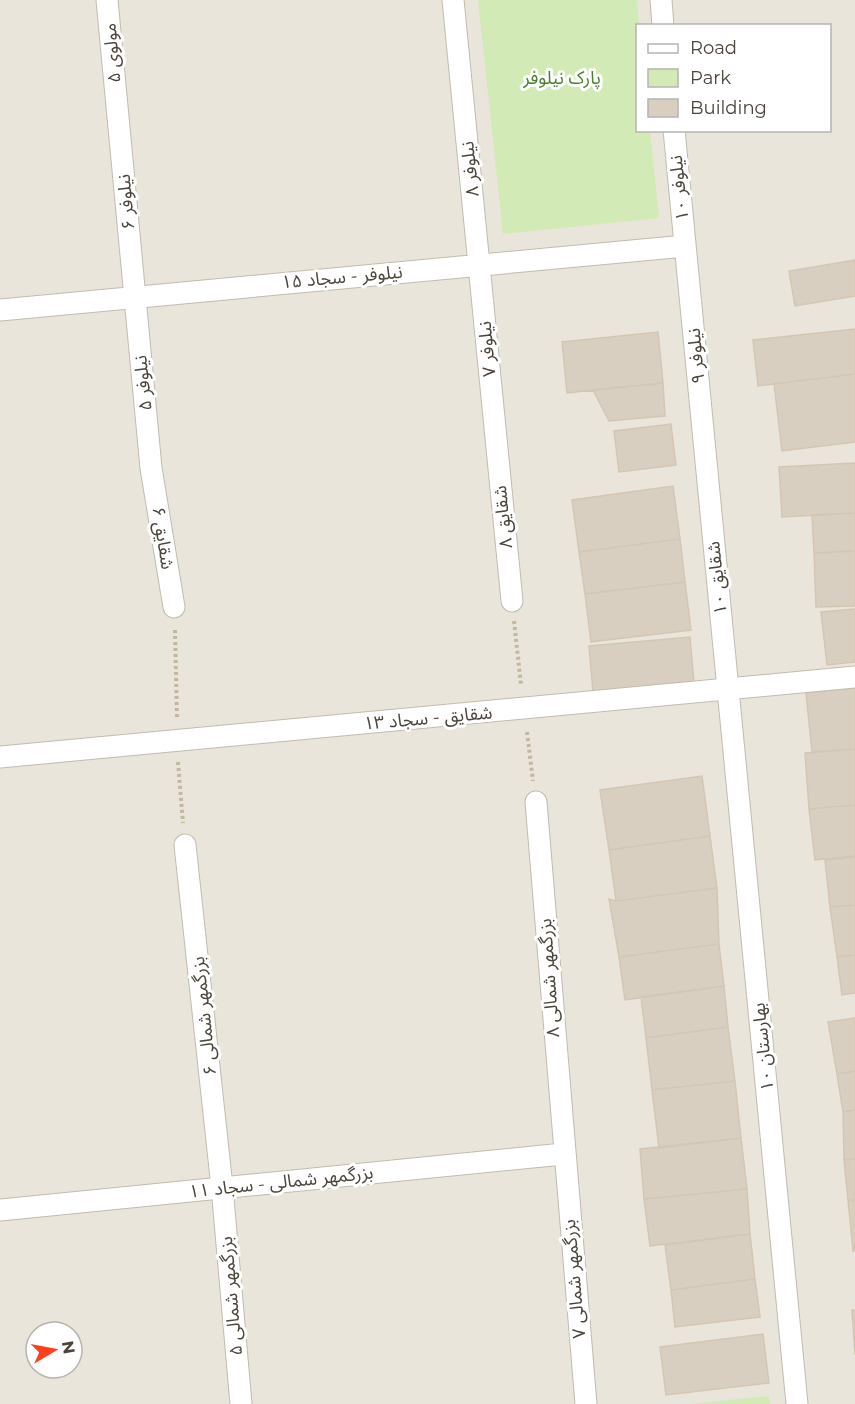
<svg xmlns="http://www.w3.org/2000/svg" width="855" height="1404" viewBox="0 0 855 1404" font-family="Montserrat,'Noto Sans Arabic',sans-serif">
	<rect width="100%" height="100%" fill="#f6f3ec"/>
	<path fill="#eae5da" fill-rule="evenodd" d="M 0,0 L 855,0 L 855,1404 L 0,1404 ZM 638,26 L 830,26 L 830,130 L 638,130 ZM 36,1332 L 72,1332 L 72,1368 L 36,1368 Z"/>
	<path fill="#d2eab5" d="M 478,0 L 637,0 L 639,25 L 638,130 L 650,131 L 659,218 L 503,234 Z
		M 769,1396 L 770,1404 L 690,1404 Z"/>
	<path fill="#d8cfc1" stroke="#d3c7b4" stroke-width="1.5" d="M 855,260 L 855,296 L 795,306 L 789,271 Z
		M 855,329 L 855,374 L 758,386 L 753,340 Z
		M 658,332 L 663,383 L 567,393 L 562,342 Z
		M 855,374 L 855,442 L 782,451 L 774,384 Z
		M 663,383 L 665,416 L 609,421 L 593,390 Z
		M 671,424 L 676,465 L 619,472 L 614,431 Z
		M 855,463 L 855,513 L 782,517 L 779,467 Z
		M 673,486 L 680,539 L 579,552 L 572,500 Z
		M 855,513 L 855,551 L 814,553 L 812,515 Z
		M 680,539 L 685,582 L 585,594 L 579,552 Z
		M 855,551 L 855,606 L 816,607 L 814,553 Z
		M 685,582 L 691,630 L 591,642 L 585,594 Z
		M 855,609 L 855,662 L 827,665 L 821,612 Z
		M 690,637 L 694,683 L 593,692 L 589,646 Z
		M 855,688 L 855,749 L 812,752 L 806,693 Z
		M 855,749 L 855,805 L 809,809 L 805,753 Z
		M 702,776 L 710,836 L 609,850 L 600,790 Z
		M 855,805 L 855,856 L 815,860 L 809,809 Z
		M 710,836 L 717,888 L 616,901 L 609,850 Z
		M 855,857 L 855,905 L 830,907 L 825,860 Z
		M 717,888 L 719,944 L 619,957 L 609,899 L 616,901 Z
		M 855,905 L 855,955 L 837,957 L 830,907 Z
		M 719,944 L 724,986 L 625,1000 L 619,957 Z
		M 855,955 L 855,993 L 842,995 L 837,957 Z
		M 724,986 L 728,1027 L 646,1038 L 641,997 Z
		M 855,1018 L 855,1071 L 837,1074 L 828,1022 Z
		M 728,1027 L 735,1081 L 652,1090 L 646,1038 Z
		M 855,1071 L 855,1110 L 843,1112 L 837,1074 Z
		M 735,1081 L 741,1138 L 659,1148 L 652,1090 Z
		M 855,1110 L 855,1159 L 844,1160 L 843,1112 Z
		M 741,1138 L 747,1189 L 644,1199 L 640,1149 Z
		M 855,1159 L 855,1200 L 848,1200 L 844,1160 Z
		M 747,1189 L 750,1234 L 650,1246 L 644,1199 Z
		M 848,1200 L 855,1200 L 855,1251 L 853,1251 Z
		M 750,1234 L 755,1279 L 671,1290 L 665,1245 Z
		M 755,1279 L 760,1317 L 675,1327 L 671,1290 Z
		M 852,1310 L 855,1310 L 855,1355 Z
		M 763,1334 L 769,1383 L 666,1395 L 660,1347 Z"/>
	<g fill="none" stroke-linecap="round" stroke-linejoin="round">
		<g stroke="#c2bbae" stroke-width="23">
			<path id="street" d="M 107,0 L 151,468 L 174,607
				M 453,0 L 512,601
				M 661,0 L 663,26
				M 674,130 L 797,1404
				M 0,310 L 685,246
				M 0,757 L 855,677
				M 536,802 L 586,1404
				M 185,845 L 222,1187 L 241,1404
				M 0,1210 L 563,1154"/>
		</g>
		<path stroke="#c4b79f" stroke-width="4" stroke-dasharray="3 3" stroke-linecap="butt" d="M 514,621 L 521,685
			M 175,630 L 177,719
			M 527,732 L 533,781
			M 178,762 L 183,823"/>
		<use href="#street" stroke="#fff" stroke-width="21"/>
	</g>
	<g text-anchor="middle" stroke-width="6" stroke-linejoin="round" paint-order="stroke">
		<g font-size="18" fill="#4b4439" stroke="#fff">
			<text transform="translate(112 53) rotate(-95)" y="6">مولوی ۵</text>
			<text transform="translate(470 169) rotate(-96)" y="6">نیلوفر ۸</text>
			<text transform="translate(679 188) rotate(-96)" y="6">نیلوفر ۱۰</text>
			<text transform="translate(126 202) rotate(-95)" y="6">نیلوفر ۶</text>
			<text transform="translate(342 277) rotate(-5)" y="6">نیلوفر - سجاد ۱۵</text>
			<text transform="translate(487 349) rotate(-95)" y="6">نیلوفر ۷</text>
			<text transform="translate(696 356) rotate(-95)" y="6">نیلوفر ۹</text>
			<text transform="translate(143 383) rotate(-96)" y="6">نیلوفر ۵</text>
			<text transform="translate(503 517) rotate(-96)" y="6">شقایق ۸</text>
			<text transform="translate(163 538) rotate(81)" y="6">شقایق ۶</text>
			<text transform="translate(717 578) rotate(-96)" y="6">شقایق ۱۰</text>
			<text transform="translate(428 718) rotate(-5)" y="6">شقایق - سجاد ۱۳</text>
			<text transform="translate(549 978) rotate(-94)" y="6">بزرگمهر شمالی ۸</text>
			<text transform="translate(204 1016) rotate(-96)" y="6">بزرگمهر شمالی ۶</text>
			<text transform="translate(763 1047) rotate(-96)" y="6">بهارستان ۱۰</text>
			<text transform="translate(281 1182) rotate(-6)" y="6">بزرگمهر شمالی - سجاد ۱۱</text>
			<text transform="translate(574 1279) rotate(-95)" y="6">بزرگمهر شمالی ۷</text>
			<text transform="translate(231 1296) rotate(-95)" y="6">بزرگمهر شمالی ۵</text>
		</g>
		<g font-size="18" fill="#4a7f2a" stroke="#fff">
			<text x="562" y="84">پارک نیلوفر</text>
		</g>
	</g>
	<rect x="636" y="24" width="195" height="108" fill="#ffffff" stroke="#b7b4b0" stroke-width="1.5"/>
	<rect x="648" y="44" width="30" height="9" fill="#ffffff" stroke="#b7b4b0" stroke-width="1.5"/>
	<text x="690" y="54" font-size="18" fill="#4b4439">Road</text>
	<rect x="648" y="69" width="30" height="18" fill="#d2eab5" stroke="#b7b4b0" stroke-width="1.5"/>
	<text x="690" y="84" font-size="18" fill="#4b4439">Park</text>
	<rect x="648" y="99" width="30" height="18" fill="#d8cfc1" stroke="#b7b4b0" stroke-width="1.5"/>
	<text x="690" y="114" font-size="18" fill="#4b4439">Building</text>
	<g transform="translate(54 1350) rotate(80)"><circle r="28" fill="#ffffff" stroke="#b7b4b0" stroke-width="1.5"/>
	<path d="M0-4.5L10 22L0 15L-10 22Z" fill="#fc3f1d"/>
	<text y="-9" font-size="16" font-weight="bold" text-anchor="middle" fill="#4b4439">N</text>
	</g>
</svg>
